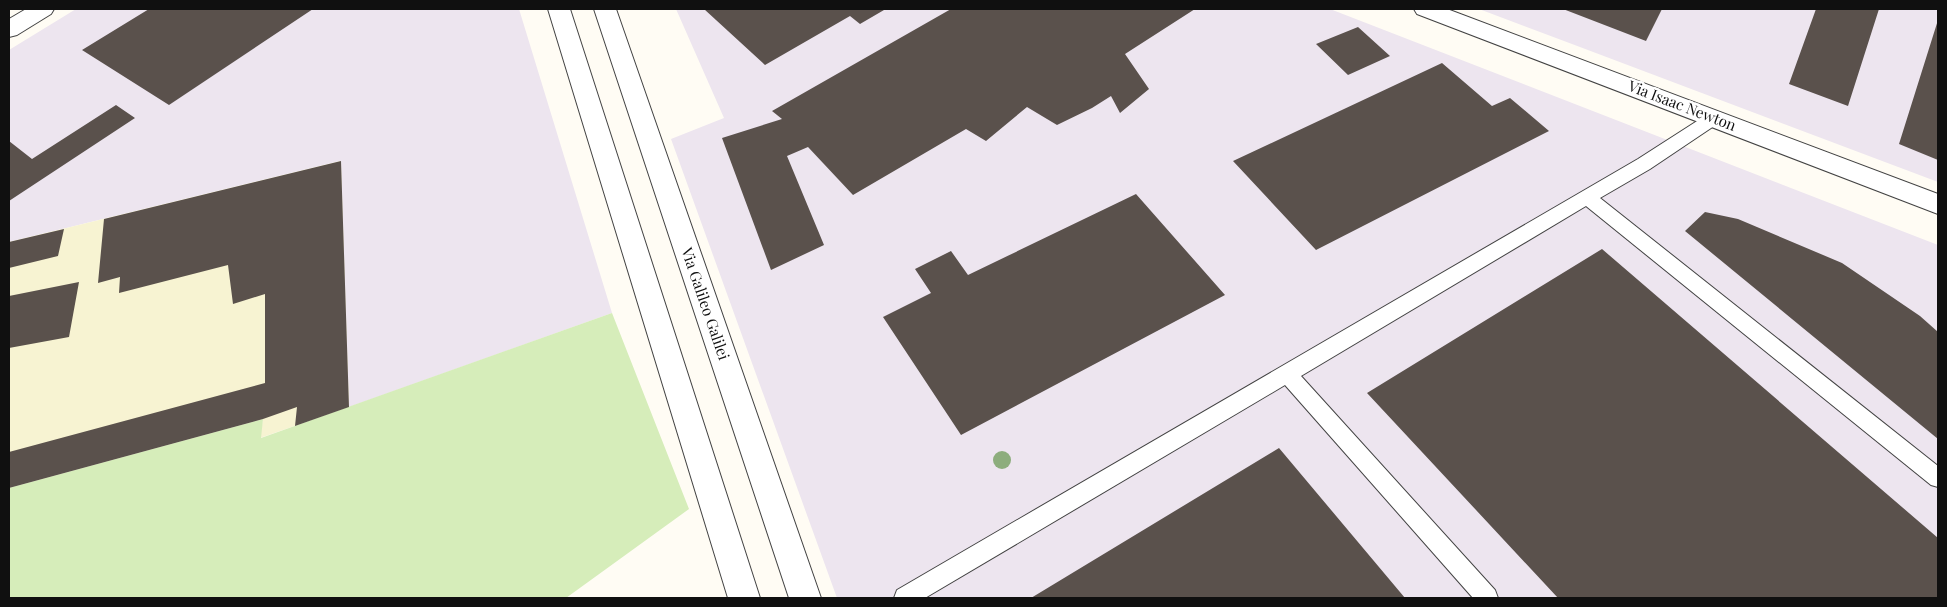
<svg xmlns="http://www.w3.org/2000/svg" width="1947" height="607" viewBox="0 0 1947 607" font-family="'Playfair Display',serif">
	<rect width="100%" height="100%" fill="#fffcf4"/>
	<path fill="#ede5ef" d="M 76,9 L 519,9 L 612,313 L 349,407 L 340,161 L 9,242 L 9,50 Z
		M 676,9 L 1330,9 L 1938,245 L 1938,598 L 837,598 L 671,139 L 724,118 Z
		M 1479,9 L 1938,9 L 1938,182 L 1572,44 Z"/>
	<path fill="#f7f3d2" d="M 341,161 L 349,407 L 260,438 L 263,419 L 9,488 L 9,242 Z"/>
	<path fill="#d6edba" d="M 612,313 L 689,509 L 566,598 L 9,598 L 9,488 L 263,419 L 261,438 Z"/>
	<path fill="#5a514c" d="M 149,9 L 313,9 L 169,105 L 82,50 Z
		M 704,9 L 883,9 L 884,10 L 860,24 L 850,16 L 765,65 Z
		M 951,9 L 1195,9 L 1125,54 L 1149,89 L 1120,113 L 1111,96 L 1092,108 L 1057,125 L 1027,107 L 986,141 L 966,129 L 853,195 L 808,147 L 787,156 L 824,245 L 771,270 L 722,138 L 782,119 L 772,111 Z
		M 1563,9 L 1662,9 L 1646,41 Z
		M 1816,9 L 1879,9 L 1848,106 L 1789,84 Z
		M 1938,20 L 1938,160 L 1899,144 Z
		M 1358,27 L 1390,56 L 1348,75 L 1316,44 Z
		M 1442,63 L 1492,106 L 1510,98 L 1549,131 L 1316,250 L 1233,161 Z
		M 116,105 L 135,118 L 9,201 L 9,141 L 32,159 Z
		M 341,161 L 349,407 L 295,426 L 297,407 L 263,419 L 9,488 L 9,452 L 265,383 L 265,294 L 233,304 L 228,265 L 119,293 L 120,277 L 98,283 L 104,219 Z
		M 1136,194 L 1225,295 L 961,435 L 883,317 L 931,293 L 915,269 L 951,251 L 968,275 Z
		M 1705,212 L 1738,219 L 1842,263 L 1920,316 L 1938,332 L 1938,439 L 1685,231 Z
		M 64,229 L 58,256 L 9,268 L 9,242 Z
		M 1602,249 L 1938,538 L 1938,598 L 1558,598 L 1367,393 Z
		M 79,282 L 69,337 L 9,348 L 9,296 Z
		M 1279,448 L 1405,598 L 1031,598 Z"/>
	<g fill="none" stroke-linecap="round" stroke-linejoin="round">
		<g stroke="#434343" stroke-width="2">
			<path id="service" d="M 1714,112 L 1720,114 L 1722,118 L 1720,122 L 1650,169 L 1600,198 L 1938,466 L 1938,487 L 1931,485 L 1586,206 L 1301,376 L 1495,590 L 1498,598 L 1473,598 L 1285,385 L 925,598 L 894,598 L 897,590 L 1638,159 L 1708,114 Z"/>
		</g>
		<g stroke="#434343" stroke-width="2">
			<path id="minor" d="M 548,9 L 570,9 L 760,598 L 728,598 Z
				M 594,9 L 616,9 L 821,598 L 789,598 Z
				M 1414,9 L 1447,9 L 1938,194 L 1938,214 L 1417,14 Z"/>
		</g>
		<g stroke="#434343" stroke-width="2">
			<path id="tertiary" d="M 26,9 L 54,9 L 51,14 L 17,35 L 9,37 L 9,19 Z"/>
		</g>
		<use href="#service" fill="#fff" fill-rule="evenodd"/>
		<use href="#minor" fill="#fff" fill-rule="evenodd"/>
		<use href="#tertiary" fill="#fff" fill-rule="evenodd"/>
	</g>
	<circle fill="#8dad7d" cx="1002" cy="460" r="9"/>
	<g text-anchor="middle" stroke-width="5" stroke-linejoin="round" paint-order="stroke">
		<g font-size="15" fill="#101010" stroke="#fff">
			<text transform="translate(1682 106) rotate(21)" y="5">Via Isaac Newton</text>
			<text transform="translate(705 304) rotate(71)" y="5">Via Galileo Galilei</text>
		</g>
	</g>
	<rect width="1947" height="607" fill="none" stroke="#101010" stroke-width="20"/>
</svg>
